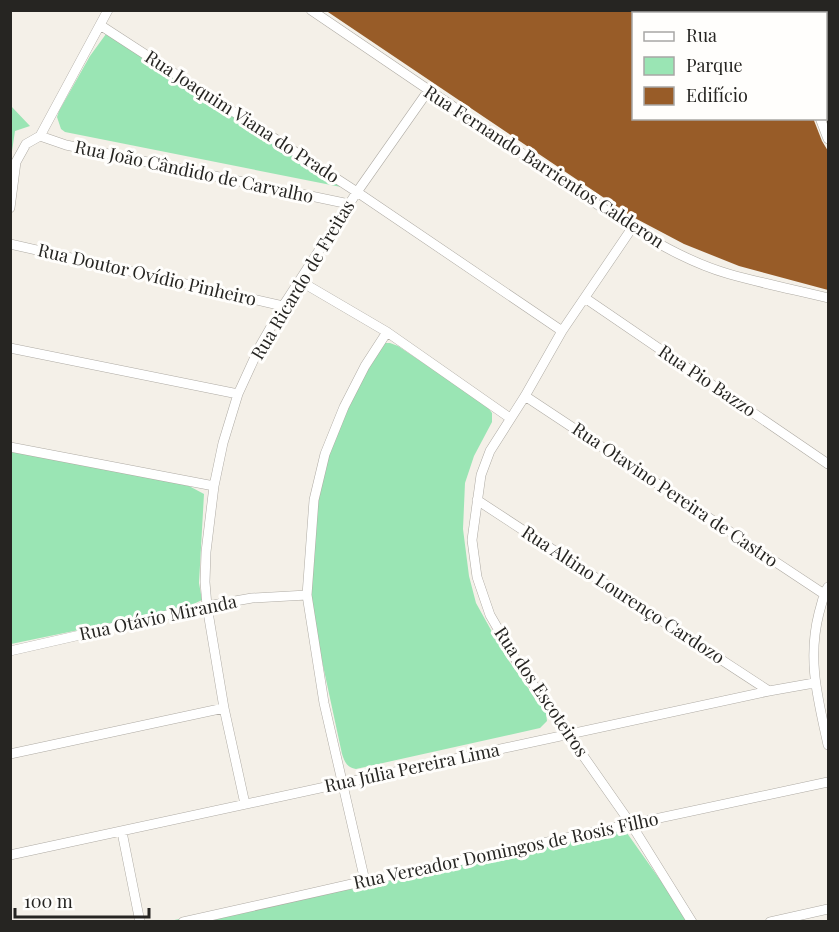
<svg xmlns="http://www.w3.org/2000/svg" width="839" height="932" viewBox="0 0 839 932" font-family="'Playfair Display',serif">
	<rect width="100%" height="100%" fill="#f4f0e8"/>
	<path fill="#ede4d6" d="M 792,10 L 828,11 L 828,114 L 826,106 L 826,14 L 792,13 Z"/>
	<path fill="#9ae5b4" d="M 106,34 L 110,36 L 341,187 L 65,132 L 61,129 L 57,117 L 59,111 L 90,56 Z
		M 11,106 L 30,126 L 15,131 L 11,158 Z
		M 384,343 L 390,343 L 398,346 L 486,405 L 492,413 L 492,422 L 474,456 L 465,483 L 463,529 L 469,576 L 476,603 L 506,657 L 546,713 L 547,721 L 540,728 L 356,769 C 347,767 345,763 342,754 L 316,633 L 311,594 L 315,500 L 344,407 Z
		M 10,448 L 147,476 L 189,486 L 204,494 L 199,583 L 202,600 L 185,608 L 11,644 Z
		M 622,826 L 690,922 L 165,922 L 612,827 Z"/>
	<path fill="#985c28" d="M 325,10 L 633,10 L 633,118 L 813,118 L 822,141 L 828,151 L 828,290 L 739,266 L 684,244 L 631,216 Z"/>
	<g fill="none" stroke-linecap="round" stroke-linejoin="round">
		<g stroke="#afaba4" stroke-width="10">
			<path id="minor" d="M 311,10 L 632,228 C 662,246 694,264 729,274 C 761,283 795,290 828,298
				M 719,10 L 725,14
				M 775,14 L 778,10
				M 100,25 L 357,192 L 562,331
				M 820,118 L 828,139
				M 40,136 L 66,145 L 349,204
				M 40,136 L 108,10
				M 10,208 L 16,162 L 26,144 L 40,136
				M 632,228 L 562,331 L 525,396 L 490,451 L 481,475 L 472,540 L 477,577 L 490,615 L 516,660 L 631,824 L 692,922
				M 10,244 L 283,306
				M 300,281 L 387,332 L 510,418
				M 585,298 L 828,464
				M 10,348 L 238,394
				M 525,396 L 824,594
				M 10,447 L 214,486
				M 477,500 L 769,691
				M 828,587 C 823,595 822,603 819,613 C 807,660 818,699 828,745
				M 10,651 L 207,606 L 252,598 L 307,595
				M 10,754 L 224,708
				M 245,804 L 224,708 L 207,606 L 205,582 L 206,552 L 214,486 L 223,443 L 238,394 L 260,346 L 283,306 L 357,192 L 428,91
				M 122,832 L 140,922
				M 10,855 L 769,691 L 814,683
				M 365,881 L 324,703 L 307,595 L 314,500 L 325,454 L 344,407 L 365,366 L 387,332
				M 183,922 L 365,881 L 828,782
				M 770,922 L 828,909"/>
		</g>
		<use href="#minor" stroke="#fff" stroke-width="9"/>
	</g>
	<g text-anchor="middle" stroke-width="6" stroke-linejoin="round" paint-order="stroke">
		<g font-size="18" fill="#262522" stroke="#fffefc">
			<text transform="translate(242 117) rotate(33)" y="6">Rua Joaquim Viana do Prado</text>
			<text transform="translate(544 167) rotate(33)" y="6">Rua Fernando Barrientos Calderon</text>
			<text transform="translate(194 172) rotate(12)" y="6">Rua João Cândido de Carvalho</text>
			<text transform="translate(147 275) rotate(13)" y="6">Rua Doutor Ovídio Pinheiro</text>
			<text transform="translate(303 280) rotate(-59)" y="6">Rua Ricardo de Freitas</text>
			<text transform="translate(707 381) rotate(34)" y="6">Rua Pio Bazzo</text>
			<text transform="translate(675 495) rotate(34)" y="6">Rua Otavino Pereira de Castro</text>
			<text transform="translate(623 595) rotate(33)" y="6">Rua Altino Lourenço Cardozo</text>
			<text transform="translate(158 618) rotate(-12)" y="6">Rua Otávio Miranda</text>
			<text transform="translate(541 692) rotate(56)" y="6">Rua dos Escoteiros</text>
			<text transform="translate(412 768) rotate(-12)" y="6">Rua Júlia Pereira Lima</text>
			<text transform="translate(506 851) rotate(-12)" y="6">Rua Vereador Domingos de Rosis Filho</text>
		</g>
	</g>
	<rect width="839" height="932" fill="none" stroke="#262522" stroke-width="24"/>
	<rect x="632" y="12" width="195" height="108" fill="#fffefc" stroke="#a8a7a5" stroke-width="1.5"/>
	<rect x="644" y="32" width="30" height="9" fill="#ffffff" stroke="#a8a7a5" stroke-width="1.5"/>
	<text x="686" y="42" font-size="18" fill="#262522">Rua</text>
	<rect x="644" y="57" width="30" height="18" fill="#9ae5b4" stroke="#a8a7a5" stroke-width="1.5"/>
	<text x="686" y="72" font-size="18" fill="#262522">Parque</text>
	<rect x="644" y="87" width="30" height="18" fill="#985c28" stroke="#a8a7a5" stroke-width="1.5"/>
	<text x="686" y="102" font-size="18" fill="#262522">Edifício</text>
	<path d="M15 908v9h134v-9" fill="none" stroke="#262522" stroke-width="3"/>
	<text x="24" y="908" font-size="18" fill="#262522" stroke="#fffefc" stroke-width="4.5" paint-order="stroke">100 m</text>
</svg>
